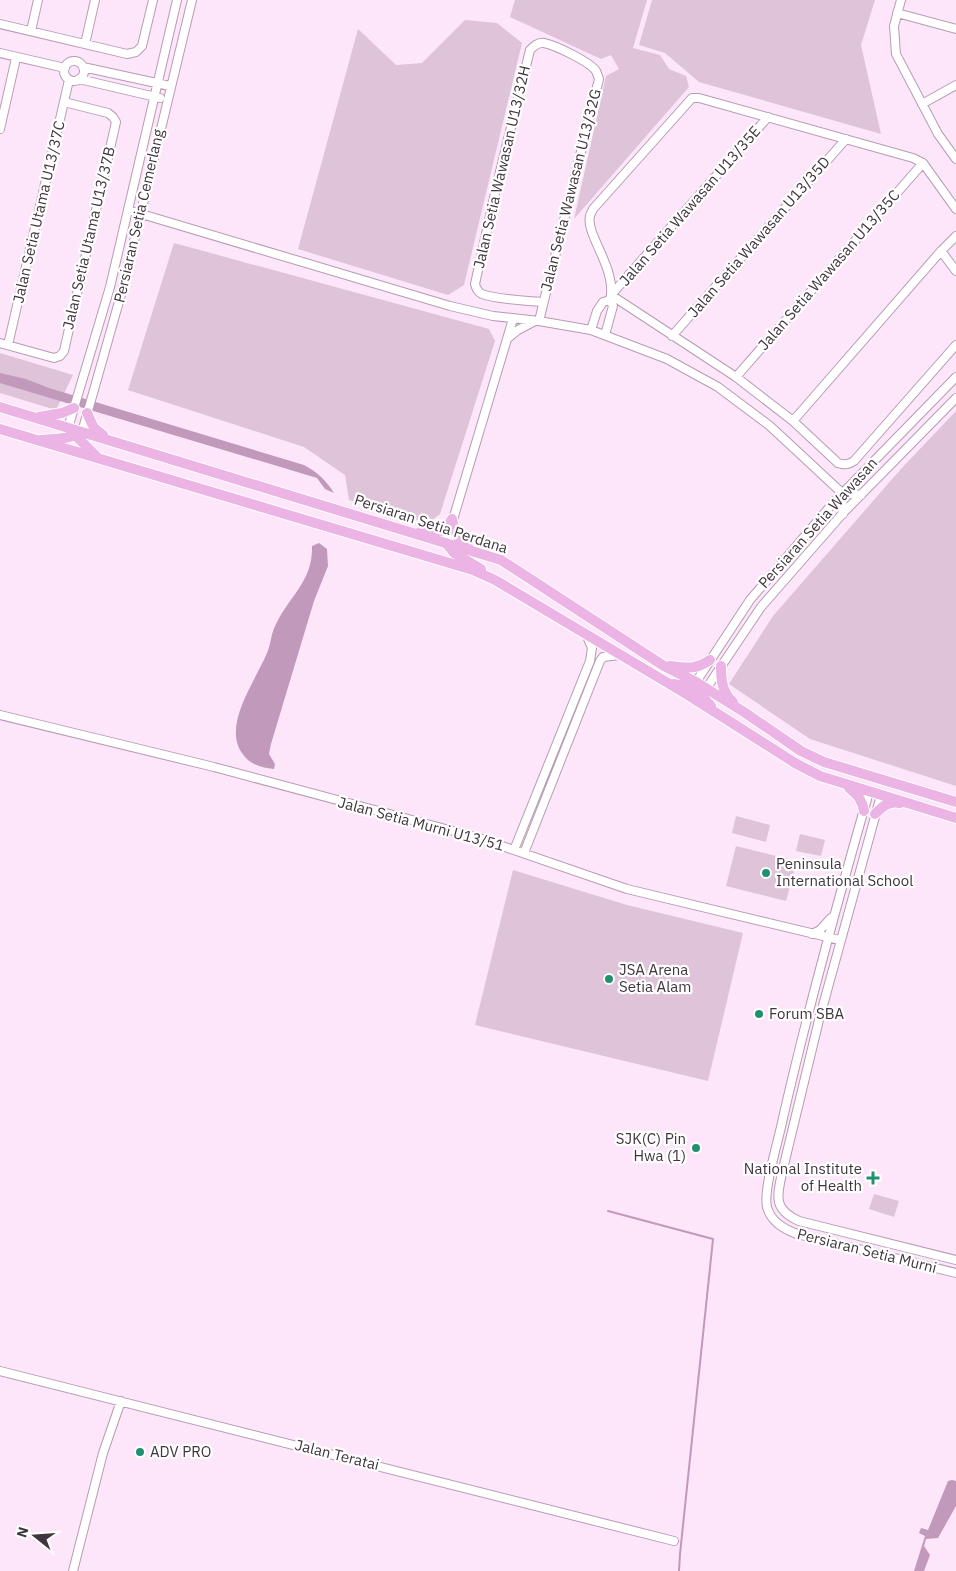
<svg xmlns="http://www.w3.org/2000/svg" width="956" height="1571" viewBox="0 0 956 1571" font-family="'IBM Plex Sans',sans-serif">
	<rect width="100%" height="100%" fill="#fee6fa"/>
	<path fill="#dec3d9" d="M 515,0 L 647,0 L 633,48 L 660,55 L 669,69 L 686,76 L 689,87 L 574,219 L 606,76 L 619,69 L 611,55 L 601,59 L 510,17 Z
		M 652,0 L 875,0 L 861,45 L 881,134 L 699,82 L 665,53 L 639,45 Z
		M 465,20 L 497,23 L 522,43 L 464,285 L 448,295 L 298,249 L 358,29 L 396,65 L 422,63 Z
		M 174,243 L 489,329 L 495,341 L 440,514 L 428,523 L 349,500 L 345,475 L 304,447 L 128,390 Z
		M 0,353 L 73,375 L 56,410 L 0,393 Z
		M 956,411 L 956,786 L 810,739 L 729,684 L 773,616 L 900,470 Z
		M 736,816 L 770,825 L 766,842 L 732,833 Z
		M 800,834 L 825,840 L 821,856 L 796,851 Z
		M 736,846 L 797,861 L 786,901 L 726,886 Z
		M 513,870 L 627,905 L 743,933 L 708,1081 L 475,1025 Z
		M 874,1194 L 899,1201 L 894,1217 L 869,1209 Z"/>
	<path fill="#c199bb" d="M 0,373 L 26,379 L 49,388 L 304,465 C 317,472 326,480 334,493 L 325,489 L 317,478 L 0,383 Z
		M 319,543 L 327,549 L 328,566 L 314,601 L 271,744 L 269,754 L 275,764 L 274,769 C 260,767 250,765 242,753 C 222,725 256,680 267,653 C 271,644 271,633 276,624 C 290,595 313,581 312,546 Z
		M 952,1480 L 956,1481 L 956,1506 L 938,1538 L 926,1539 L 924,1546 L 930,1555 L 924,1571 L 914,1571 L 925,1536 L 919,1533 L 921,1528 L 928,1530 L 948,1481 Z"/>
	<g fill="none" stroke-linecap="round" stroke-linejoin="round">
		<path stroke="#c199bb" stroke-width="2" d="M 608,1211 L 713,1239 L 680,1554 L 679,1571"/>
		<g stroke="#b79bb2" stroke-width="10">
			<path id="minor" d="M 901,0 L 894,26 L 896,54 L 938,134 L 956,159
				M 897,13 L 956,29
				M 0,24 L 127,54 L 136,52 L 142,46 L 153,0
				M 31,31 L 38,0
				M 85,44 L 95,0
				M 0,53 L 65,68
				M64 71a10 10 0 1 1 20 0a10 10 0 1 1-20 0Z
				M 83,67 L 170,86
				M 79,79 L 160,98
				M 922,104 L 956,85
				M 0,129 L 16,58
				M 128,210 L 450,306 L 493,316 L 539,321 L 591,330 L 667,359 L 718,387 L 770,426 L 842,493 L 861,495
				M 941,251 L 956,271
				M 611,295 L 736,377 L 793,421 L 838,463 C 844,465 848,465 854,461 L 956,345
				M 611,295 L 768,117
				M 539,321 L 599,79 C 598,76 597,73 596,71 C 590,62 555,45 544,43 C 538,42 534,46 530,50 L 497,184 L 475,284 C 476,288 478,292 482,294 C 494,299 528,301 543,302
				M 591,330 L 597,311 L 603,302 L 610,300
				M 605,335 L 613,306 L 610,300 C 618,270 585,234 590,216 C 590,214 592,212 593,209 L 692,98 L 699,98 L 913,158 L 923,163 L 956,209
				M 672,336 L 846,139
				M 507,339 L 518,330 L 535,321
				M 0,343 L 54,358 L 60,356 L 64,351 L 116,122 L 113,117 L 108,113 L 64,102
				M 8,345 L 69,80
				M 736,377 L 923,163
				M 793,421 L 941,251 L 956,236
				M 68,428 L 110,287 L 177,0
				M 82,432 L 122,291 L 192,0
				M 842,493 L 843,514
				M 446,543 L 513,319
				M 696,682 L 750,600 L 834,502 L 956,377
				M 706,689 L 761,607 L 844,512 L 956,398
				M 0,715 L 214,767 L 479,838 L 627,889 L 840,940
				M 869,792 C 838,900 808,1008 783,1118 C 779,1139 763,1189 767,1207 C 771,1222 784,1229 797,1234 L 956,1273
				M 881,795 L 819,1020 L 782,1173 C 777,1197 773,1209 799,1221 L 956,1260
				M 514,850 L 590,661 L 592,648 L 586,634
				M 524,853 L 600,661 L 603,657 L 620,655
				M 812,934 L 820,930 L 831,918
				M 0,1371 L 674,1541
				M 73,1571 L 103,1453 L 121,1401"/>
		</g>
		<g stroke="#fff" stroke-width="12">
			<path id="major" d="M 0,407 L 501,560 L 664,666 L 696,682 L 744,712 L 801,751 L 824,762 L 956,802
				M 87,413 L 94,428 L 103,435
				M 39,417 L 62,413 L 74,408
				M 0,429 L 473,570 L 495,580 L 688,695 L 795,763 L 820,776 L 956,818
				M 72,432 L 97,457
				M 42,440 C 57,438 69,440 82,432
				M 452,519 C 455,532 457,540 468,547
				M 420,532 C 437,532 443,535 452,519
				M 446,543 L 454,553 L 481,569
				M 670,666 C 687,668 695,670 710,660
				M 721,666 C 721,680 722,692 733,702
				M 674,684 C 694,687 699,692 711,706
				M 849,788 C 858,795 862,800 864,811
				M 875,814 C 883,806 888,801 900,803"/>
		</g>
		<use href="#minor" stroke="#fff" stroke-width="8"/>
		<use href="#major" stroke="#ebb4e4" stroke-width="10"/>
	</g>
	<g fill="#209071" stroke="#fff" stroke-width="2">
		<circle cx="766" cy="873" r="5"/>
		<circle cx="609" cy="979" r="5"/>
		<circle cx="759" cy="1014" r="5"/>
		<circle cx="696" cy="1148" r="5"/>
		<path d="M870.5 1170.5h5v5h5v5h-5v5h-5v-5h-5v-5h5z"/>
		<circle cx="140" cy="1452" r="5"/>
	</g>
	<g text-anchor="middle" stroke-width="4.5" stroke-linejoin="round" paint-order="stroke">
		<g font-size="15" fill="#40353f" stroke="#fff">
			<text transform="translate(502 167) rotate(-77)" y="5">Jalan Setia Wawasan U13/32H</text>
			<text transform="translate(571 190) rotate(-76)" y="5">Jalan Setia Wawasan U13/32G</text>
			<text transform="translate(690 206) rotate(-49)" y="5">Jalan Setia Wawasan U13/35E</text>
			<text transform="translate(39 212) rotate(-77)" y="5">Jalan Setia Utama U13/37C</text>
			<text transform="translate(139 216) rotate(-77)" y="5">Persiaran Setia Cemerlang</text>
			<text transform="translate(759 237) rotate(-49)" y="5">Jalan Setia Wawasan U13/35D</text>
			<text transform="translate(89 238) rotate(-77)" y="5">Jalan Setia Utama U13/37B</text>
			<text transform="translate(829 270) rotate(-49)" y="5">Jalan Setia Wawasan U13/35C</text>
			<text transform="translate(818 523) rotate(-48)" y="5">Persiaran Setia Wawasan</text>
			<text transform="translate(431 524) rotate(18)" y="5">Persiaran Setia Perdana</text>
			<text transform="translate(421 824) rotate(15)" y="5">Jalan Setia Murni U13/51</text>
			<text transform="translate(867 1251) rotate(14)" y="5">Persiaran Setia Murni</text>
			<text transform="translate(337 1455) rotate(14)" y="5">Jalan Teratai</text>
		</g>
		<g font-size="15" fill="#40353f" stroke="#fff" text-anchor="start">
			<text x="776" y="869">Peninsula<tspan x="776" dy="17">International School</tspan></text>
			<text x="619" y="975">JSA Arena<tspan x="619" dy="17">Setia Alam</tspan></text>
			<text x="769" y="1019">Forum SBA</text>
			<text x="686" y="1144" text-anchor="end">SJK(C) Pin<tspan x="686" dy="17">Hwa (1)</tspan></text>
			<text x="862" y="1174" text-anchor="end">National Institute<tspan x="862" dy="17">of Health</tspan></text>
			<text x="150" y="1457">ADV PRO</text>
		</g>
	</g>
	<g transform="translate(35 1536) rotate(287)" stroke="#ffffff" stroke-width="4" paint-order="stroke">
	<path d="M0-4L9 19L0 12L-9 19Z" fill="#40353f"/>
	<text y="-8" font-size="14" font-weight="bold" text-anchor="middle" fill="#40353f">N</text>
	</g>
</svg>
